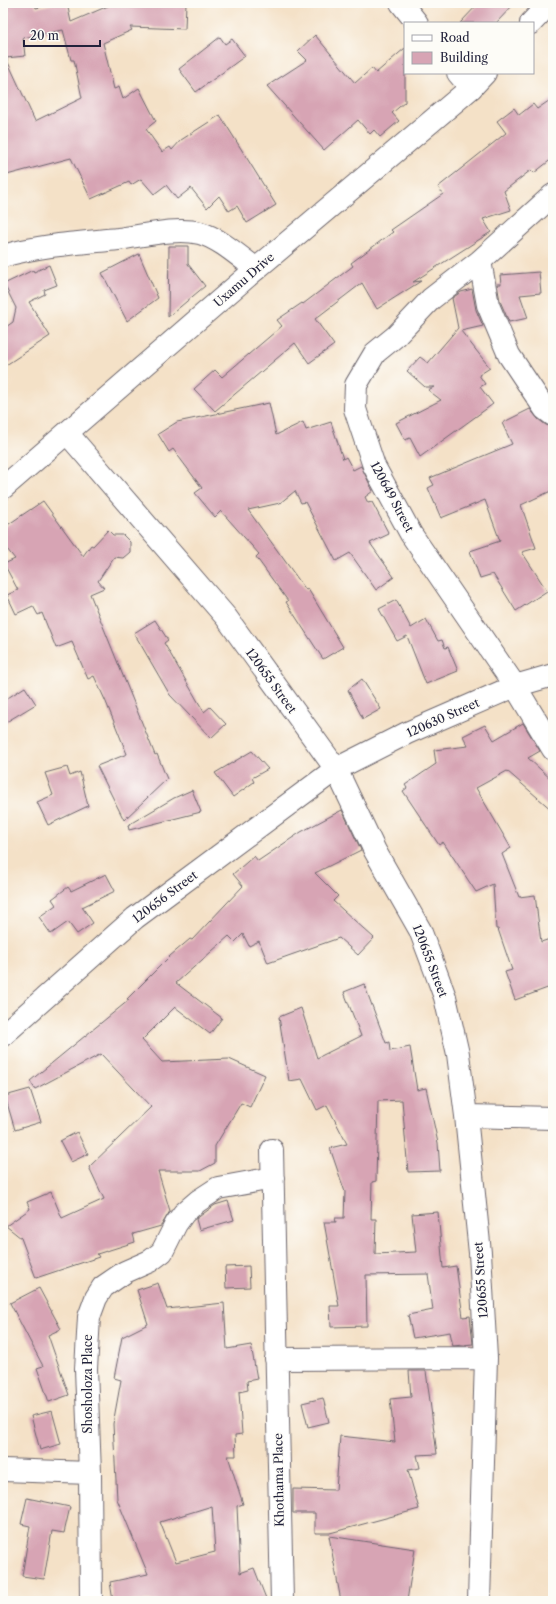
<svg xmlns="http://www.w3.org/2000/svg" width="556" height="1604" viewBox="0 0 556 1604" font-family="'Libre Caslon Text',serif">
	<rect width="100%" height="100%" fill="#fdfcf7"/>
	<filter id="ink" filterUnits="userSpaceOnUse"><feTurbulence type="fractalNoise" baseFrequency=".025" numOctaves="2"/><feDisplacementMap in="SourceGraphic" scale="8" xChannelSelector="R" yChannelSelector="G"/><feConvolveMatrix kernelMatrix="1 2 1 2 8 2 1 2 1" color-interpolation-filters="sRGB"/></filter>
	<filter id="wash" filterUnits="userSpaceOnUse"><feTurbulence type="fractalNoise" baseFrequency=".012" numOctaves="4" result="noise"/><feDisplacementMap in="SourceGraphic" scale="16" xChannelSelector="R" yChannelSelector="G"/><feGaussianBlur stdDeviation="0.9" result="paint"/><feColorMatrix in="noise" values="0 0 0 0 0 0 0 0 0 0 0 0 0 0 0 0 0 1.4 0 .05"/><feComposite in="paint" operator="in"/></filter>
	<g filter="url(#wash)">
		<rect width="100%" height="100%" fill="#f4e1c7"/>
		<g id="blocks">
			<path fill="#d7a4b4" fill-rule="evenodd" d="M 3,3 L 35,3 L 36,8 L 57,3 L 67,3 L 71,22 L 115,3 L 186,3 L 185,29 L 130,27 L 132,30 L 103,43 L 114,89 L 119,87 L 123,99 L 139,88 L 156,121 L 146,129 L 162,152 L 170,147 L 172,150 L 181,140 L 220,115 L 276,205 L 247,223 L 237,206 L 229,211 L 219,196 L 207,208 L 191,188 L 177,199 L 166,185 L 154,194 L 141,179 L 131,185 L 129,182 L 91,199 L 71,158 L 3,176 ZM 63,30 L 71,60 L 74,60 L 82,98 L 35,121 L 6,58 L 25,56 L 23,38 Z
				M 479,3 L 515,3 L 496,23 L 460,23 Z
				M 315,35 L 355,83 L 372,68 L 376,73 L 405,48 L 405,102 L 392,113 L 399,121 L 380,137 L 374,130 L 370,134 L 358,120 L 324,150 L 267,86 L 307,60 L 298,51 Z
				M 220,37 L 225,44 L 232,39 L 245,56 L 196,92 L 179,69 Z
				M 553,98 L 553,158 L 534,173 L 531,170 L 504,191 L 511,210 L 483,219 L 491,232 L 413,282 L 421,281 L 377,309 L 362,283 L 315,319 L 334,345 L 309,363 L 295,343 L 215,411 L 194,389 L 215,370 L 222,377 L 282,326 L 277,320 L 302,303 L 303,304 L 353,266 L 351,263 L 393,232 L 391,230 L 443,194 L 438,187 L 506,133 L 497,121 L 514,108 L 519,115 L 533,104 L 537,109 Z
				M 169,246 L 188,246 L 188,264 L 205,286 L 168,317 Z
				M 139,254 L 158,298 L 127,321 L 102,273 Z
				M 49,265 L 57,285 L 44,290 L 45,294 L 29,302 L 50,336 L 3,367 L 3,329 L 13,322 L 16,308 L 4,284 L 33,270 L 34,272 Z
				M 539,272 L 541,293 L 520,295 L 528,318 L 509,322 L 500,301 L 497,284 L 501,284 L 500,275 Z
				M 472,289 L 476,310 L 483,326 L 461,331 L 490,368 L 479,375 L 485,384 L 480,387 L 493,404 L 420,457 L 410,438 L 405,440 L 396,423 L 441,400 L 428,390 L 434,387 L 425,387 L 407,371 L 420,357 L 428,363 L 458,328 L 452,298 L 461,292 Z
				M 269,403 L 276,435 L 303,422 L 306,430 L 331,422 L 343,459 L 346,457 L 353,470 L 361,466 L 373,491 L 365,497 L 368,503 L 372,502 L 389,534 L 370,543 L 394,577 L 376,590 L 350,553 L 336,561 L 305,502 L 301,503 L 295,491 L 280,503 L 248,510 L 306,590 L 308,589 L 343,647 L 323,659 L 286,602 L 288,601 L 256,557 L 259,554 L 221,511 L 215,517 L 195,493 L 202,488 L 173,449 L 169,452 L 158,434 L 177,422 Z
				M 530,409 L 538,419 L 546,425 L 553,427 L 553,490 L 521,505 L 536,548 L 522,552 L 547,591 L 516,611 L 493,574 L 480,578 L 470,551 L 500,541 L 485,500 L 441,518 L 428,488 L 434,485 L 430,478 L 512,444 L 502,423 Z
				M 43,501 L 83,556 L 91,545 L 93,546 L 108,530 L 113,535 L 123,535 L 130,542 L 130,552 L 123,558 L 114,557 L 98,581 L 104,588 L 90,594 L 155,755 L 157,754 L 167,779 L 124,820 L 97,766 L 127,754 L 106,702 L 94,676 L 88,679 L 72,642 L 56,648 L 42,613 L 38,615 L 33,606 L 16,614 L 7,595 L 18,590 L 4,564 L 15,559 L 3,544 L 3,528 Z
				M 396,600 L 411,628 L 426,619 L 438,641 L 442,640 L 445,648 L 448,647 L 458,671 L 426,684 L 407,636 L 397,641 L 379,609 Z
				M 155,620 L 168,640 L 164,643 L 204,712 L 210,707 L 226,724 L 211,738 L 170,695 L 134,633 Z
				M 362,679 L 381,709 L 363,719 L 348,690 Z
				M 25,687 L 36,704 L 3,724 L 3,701 Z
				M 523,723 L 540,751 L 528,758 L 553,781 L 553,811 L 507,771 L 476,788 L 511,848 L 502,854 L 519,897 L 535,895 L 541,942 L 553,938 L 553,986 L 515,1000 L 505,972 L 512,970 L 498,929 L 496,929 L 493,884 L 476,892 L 443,842 L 439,845 L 403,791 L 407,788 L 405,785 L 436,764 L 434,750 L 468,746 L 463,736 L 485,725 L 494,740 Z
				M 252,751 L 268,769 L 252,778 L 254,782 L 233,797 L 215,773 Z
				M 67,767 L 70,776 L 80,772 L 88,806 L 48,825 L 37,802 L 53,795 L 45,773 Z
				M 192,790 L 201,812 L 129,830 L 128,825 L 174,798 Z
				M 342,810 L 361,850 L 315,873 L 338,896 L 333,901 L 374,938 L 358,955 L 339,938 L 268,963 L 259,941 L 249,946 L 243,934 L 235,942 L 229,936 L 176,983 L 222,1018 L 210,1034 L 175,1007 L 142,1040 L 162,1062 L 229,1059 L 265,1075 L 250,1107 L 241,1103 L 215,1146 L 215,1163 L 200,1171 L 158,1171 L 170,1211 L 161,1226 L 133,1234 L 135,1242 L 97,1254 L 99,1257 L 36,1278 L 21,1238 L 6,1226 L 30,1209 L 27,1202 L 51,1192 L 62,1218 L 104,1199 L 89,1167 L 151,1107 L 101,1054 L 35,1089 L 30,1081 L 129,1000 L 127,999 L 170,956 L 190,939 L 192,940 L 243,886 L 233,874 L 254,856 L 258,861 L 301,832 Z
				M 106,874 L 115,891 L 82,907 L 93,923 L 77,934 L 68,922 L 51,934 L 39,917 L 56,905 L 52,899 L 68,887 L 71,891 Z
				M 364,984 L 386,1043 L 389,1042 L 390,1051 L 410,1047 L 417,1090 L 426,1088 L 438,1143 L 440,1171 L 408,1172 L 402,1100 L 378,1101 L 376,1181 L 372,1182 L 371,1219 L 376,1219 L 375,1254 L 416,1252 L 412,1214 L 438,1212 L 443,1268 L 456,1266 L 463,1317 L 470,1316 L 473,1344 L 453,1346 L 450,1332 L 413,1338 L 408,1315 L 433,1310 L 428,1274 L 366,1275 L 367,1326 L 331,1327 L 330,1306 L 339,1306 L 324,1222 L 336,1222 L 335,1218 L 344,1218 L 345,1192 L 330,1148 L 347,1144 L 327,1105 L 317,1110 L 302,1079 L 289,1081 L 279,1017 L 301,1008 L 317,1058 L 361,1036 L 344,992 Z
				M 30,1089 L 41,1122 L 15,1130 L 5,1096 Z
				M 77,1132 L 88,1154 L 71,1162 L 60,1141 Z
				M 228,1201 L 234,1220 L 199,1230 L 196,1219 L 215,1205 Z
				M 249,1266 L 250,1287 L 226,1288 L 225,1267 Z
				M 158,1283 L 167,1309 L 224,1303 L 227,1349 L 251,1345 L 257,1379 L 247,1381 L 248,1390 L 239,1392 L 242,1434 L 235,1435 L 236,1456 L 228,1456 L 243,1504 L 237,1506 L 240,1573 L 254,1568 L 267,1601 L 113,1601 L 110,1582 L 148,1574 L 117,1499 L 113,1424 L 121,1380 L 114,1378 L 122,1337 L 148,1324 L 137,1290 ZM 212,1506 L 215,1552 L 176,1562 L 160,1522 Z
				M 39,1288 L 61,1329 L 48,1335 L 69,1395 L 49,1402 L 37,1368 L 43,1366 L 10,1303 Z
				M 409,1371 L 426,1371 L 437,1454 L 417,1455 L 420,1468 L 408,1470 L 419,1509 L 330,1533 L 315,1533 L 315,1513 L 293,1513 L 293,1489 L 336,1490 L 340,1436 L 395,1442 L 390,1399 L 411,1397 Z
				M 323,1398 L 329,1422 L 308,1427 L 302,1403 Z
				M 52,1411 L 61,1444 L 40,1450 L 31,1416 Z
				M 27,1498 L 70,1507 L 64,1533 L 52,1531 L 44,1579 L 22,1576 L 30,1526 L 21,1524 Z
				M 329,1536 L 415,1549 L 407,1601 L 341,1601 Z"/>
		</g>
	</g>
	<g filter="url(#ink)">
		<use href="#blocks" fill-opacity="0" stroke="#6c656c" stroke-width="1"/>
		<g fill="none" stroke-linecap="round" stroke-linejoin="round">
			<g stroke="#6c656c" stroke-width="24">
				<path id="minor" d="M 401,3 L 417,23
					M 458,73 L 471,88
					M 553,195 L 480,261 L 431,299 L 396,336 L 375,353 L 356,385 L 355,409 L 374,466 L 411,534 L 515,686 L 553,749
					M 3,256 C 41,245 79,243 118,239 C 142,236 176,227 200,233 C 219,238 240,257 256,269
					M 480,261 L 488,305 L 509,355 L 545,409 L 553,415
					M 67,433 L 226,617 L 336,769 L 375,851 L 420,930 L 434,967 L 445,997 L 458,1054 L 466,1116 L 480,1253 L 486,1358 L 479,1601
					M 3,1035 L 135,918 L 336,769 L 407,733 L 515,686 L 553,675
					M 466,1116 L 553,1118
					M 272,1150 L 282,1601
					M 276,1359 L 486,1358
					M 3,1470 L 90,1473
					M 91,1601 L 90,1473 L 86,1369 L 89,1317 L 96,1298 L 103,1287 L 125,1272 L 150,1261 L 162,1252 L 176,1224 L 184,1213 L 198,1201 L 218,1188 L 273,1178"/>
			</g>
			<g stroke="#6c656c" stroke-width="24">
				<path id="tertiary" d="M 531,23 L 550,3
					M 3,488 L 256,269 L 471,88 L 485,73"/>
			</g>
			<use href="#minor" stroke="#fff" stroke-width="22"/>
			<use href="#tertiary" stroke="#fff" stroke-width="22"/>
		</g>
	</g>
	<g text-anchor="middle" stroke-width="3" stroke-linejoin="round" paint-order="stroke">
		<g font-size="12" fill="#22223b" stroke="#fdfcf7">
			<text transform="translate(244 280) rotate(-41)" y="4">Uxamu Drive</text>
			<text transform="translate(392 497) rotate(62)" y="4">120649 Street</text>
			<text transform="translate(271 681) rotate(54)" y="4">120655 Street</text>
			<text transform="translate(443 718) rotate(-24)" y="4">120630 Street</text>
			<text transform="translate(165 897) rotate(-37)" y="4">120656 Street</text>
			<text transform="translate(430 961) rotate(69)" y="4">120655 Street</text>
			<text transform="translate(481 1280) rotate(-94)" y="4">120655 Street</text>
			<text transform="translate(88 1384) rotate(-90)" y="4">Shosholoza Place</text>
			<text transform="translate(279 1480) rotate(-91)" y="4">Khothama Place</text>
		</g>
	</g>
	<rect width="556" height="1604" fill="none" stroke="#fdfcf7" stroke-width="16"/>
	<rect x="404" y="22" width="130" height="52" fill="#fdfcf7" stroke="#a5a5ac"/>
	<rect x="412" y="35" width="20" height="6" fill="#ffffff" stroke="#a5a5ac"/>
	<text x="440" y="42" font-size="12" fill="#22223b">Road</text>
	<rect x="412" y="52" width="20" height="12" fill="#d7a4b4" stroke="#a5a5ac"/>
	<text x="440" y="62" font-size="12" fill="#22223b">Building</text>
	<path d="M24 40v6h76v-6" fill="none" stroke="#22223b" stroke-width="2"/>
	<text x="30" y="40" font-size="12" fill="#22223b" stroke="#fdfcf7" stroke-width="3" paint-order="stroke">20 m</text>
</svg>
